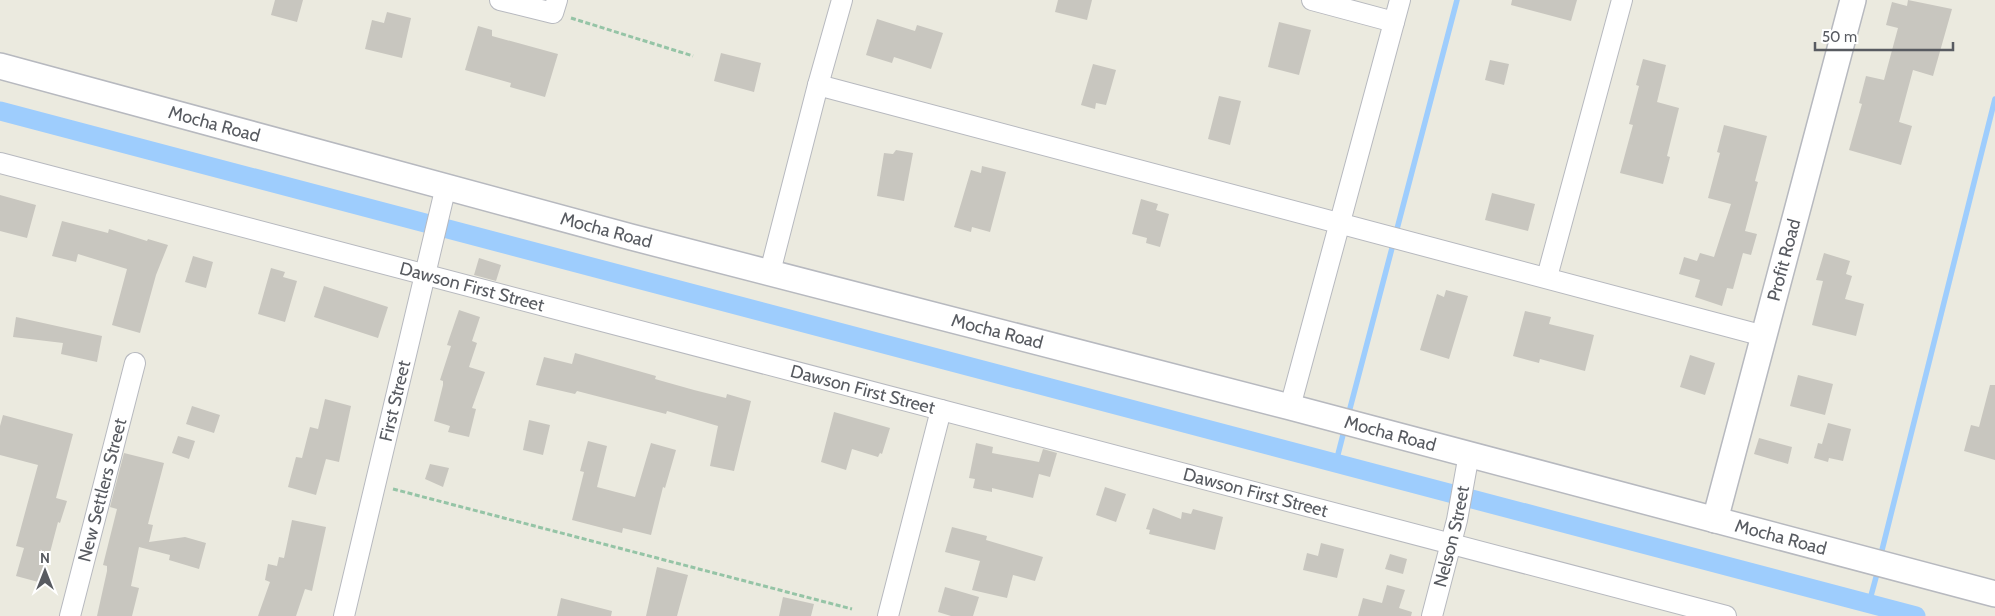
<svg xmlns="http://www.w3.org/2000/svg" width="1995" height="616" viewBox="0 0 1995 616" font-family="Cabin,sans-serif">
	<rect width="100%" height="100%" fill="#ebeadf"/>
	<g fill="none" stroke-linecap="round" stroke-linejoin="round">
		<path stroke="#9ecdfd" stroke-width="5.5" d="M 1348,416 L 1457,0
			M 1336,462 L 1345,427
			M 1880,558 L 1995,99
			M 1869,603 L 1878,570"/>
		<path stroke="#9ecdfd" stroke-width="19" d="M 0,111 L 1916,616"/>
	</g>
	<path fill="#c8c6bf" d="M 275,0 L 303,0 L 297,22 L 271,15 Z
		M 1058,0 L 1092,0 L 1087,20 L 1055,12 Z
		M 1512,0 L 1577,0 L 1571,21 L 1511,5 Z
		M 1908,0 L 1952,9 L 1933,76 L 1913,70 L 1899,122 L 1912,126 L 1901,165 L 1849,150 L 1862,104 L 1859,103 L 1866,76 L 1884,80 L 1898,28 L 1886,25 L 1892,2 L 1907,6 Z
		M 387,12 L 411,18 L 402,58 L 365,49 L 372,20 L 384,23 Z
		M 877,19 L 915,31 L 917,25 L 943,33 L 931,69 L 894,57 L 892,63 L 866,55 Z
		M 1279,22 L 1311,30 L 1299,75 L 1268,67 Z
		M 478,26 L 492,30 L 492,36 L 558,54 L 545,97 L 510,87 L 511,83 L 465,70 Z
		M 721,53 L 761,63 L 754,92 L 714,81 Z
		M 1643,59 L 1666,65 L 1657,102 L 1679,108 L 1667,156 L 1670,157 L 1663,184 L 1620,173 L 1633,125 L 1629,124 L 1639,86 L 1636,85 Z
		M 1490,60 L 1509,64 L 1504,85 L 1485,80 Z
		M 1093,64 L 1116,70 L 1106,105 L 1096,103 L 1095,109 L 1081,105 Z
		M 1219,96 L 1241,101 L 1230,145 L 1208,139 Z
		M 1724,125 L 1767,136 L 1755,181 L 1758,182 L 1745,231 L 1757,234 L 1751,255 L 1743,253 L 1733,289 L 1727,288 L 1722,306 L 1695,297 L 1700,280 L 1679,274 L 1684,257 L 1697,261 L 1700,253 L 1714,257 L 1731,204 L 1708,198 L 1720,153 L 1717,152 Z
		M 896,150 L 913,153 L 904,201 L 877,196 L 884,153 L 893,154 Z
		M 982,166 L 1006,172 L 990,232 L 972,227 L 971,232 L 954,227 L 971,170 L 981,173 Z
		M 1492,193 L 1535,204 L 1528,231 L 1485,220 Z
		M 0,195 L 36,205 L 27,238 L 0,231 Z
		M 1141,199 L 1158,204 L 1156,210 L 1169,214 L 1160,247 L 1146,243 L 1147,238 L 1132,234 Z
		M 62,221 L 108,233 L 109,229 L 147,241 L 148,239 L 168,245 L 156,275 L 140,333 L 112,325 L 127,269 L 78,254 L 76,262 L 52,256 Z
		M 1824,253 L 1850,261 L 1846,274 L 1852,276 L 1845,299 L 1864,304 L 1856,336 L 1812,325 L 1823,281 L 1816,280 Z
		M 193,256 L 213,262 L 206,288 L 185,282 Z
		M 479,258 L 501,265 L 496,281 L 474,275 Z
		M 271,268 L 285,272 L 283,277 L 297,281 L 285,322 L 258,314 Z
		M 324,286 L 388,307 L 378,338 L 314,317 Z
		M 1446,290 L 1468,296 L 1449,359 L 1420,350 L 1437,294 L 1444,297 Z
		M 459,310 L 480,317 L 472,341 L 477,343 L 469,367 L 485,372 L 472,408 L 476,409 L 469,437 L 448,432 L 450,426 L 434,421 L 443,385 L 443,381 L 440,380 L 451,346 L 447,345 Z
		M 1525,311 L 1551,317 L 1549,324 L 1594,335 L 1585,371 L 1540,359 L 1539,363 L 1513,356 Z
		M 16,317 L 102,336 L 97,362 L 61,354 L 63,343 L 13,337 Z
		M 575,353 L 656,376 L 655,379 L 694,390 L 726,398 L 727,394 L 751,401 L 734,471 L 710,466 L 718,426 L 667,411 L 666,414 L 577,391 L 575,394 L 536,385 L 544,357 L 572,364 Z
		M 1690,355 L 1715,363 L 1705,395 L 1680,387 Z
		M 1798,375 L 1833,384 L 1825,415 L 1790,406 Z
		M 1990,385 L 1995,385 L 1995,460 L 1964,451 L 1971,425 L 1979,427 Z
		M 325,399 L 351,406 L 339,462 L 326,459 L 316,495 L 288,487 L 296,457 L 302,458 L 310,427 L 318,429 Z
		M 192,406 L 220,415 L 214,433 L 186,424 Z
		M 834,412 L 890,428 L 882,454 L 880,453 L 878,457 L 852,449 L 846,470 L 821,462 Z
		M 3,415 L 73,434 L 56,498 L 67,501 L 60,523 L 58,522 L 42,583 L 16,576 L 24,548 L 16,546 L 38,465 L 0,455 L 0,426 Z
		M 529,420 L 550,425 L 543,455 L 523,450 Z
		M 1828,423 L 1851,429 L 1843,461 L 1829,458 L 1828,462 L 1814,458 L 1818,443 L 1822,444 Z
		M 178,436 L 195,441 L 189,459 L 172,453 Z
		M 1759,438 L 1792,447 L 1788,464 L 1754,454 Z
		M 588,441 L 607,446 L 597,487 L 635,497 L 651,443 L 676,450 L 665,488 L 663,487 L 651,535 L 623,528 L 622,533 L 572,520 L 584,472 L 580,471 Z
		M 976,443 L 993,447 L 992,453 L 1039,462 L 1043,449 L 1057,453 L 1050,477 L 1039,474 L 1033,498 L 992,488 L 992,492 L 973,488 L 975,479 L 969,478 Z
		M 124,453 L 164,463 L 148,524 L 153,525 L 149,542 L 185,537 L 206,543 L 199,569 L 169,560 L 170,555 L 139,547 L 131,586 L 139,588 L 132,616 L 97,616 L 107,571 L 107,566 L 103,565 L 117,509 L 110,507 Z
		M 430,464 L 449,468 L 443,487 L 425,479 Z
		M 1105,487 L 1126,494 L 1116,522 L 1096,515 Z
		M 1153,508 L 1181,519 L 1182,512 L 1191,514 L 1193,509 L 1223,517 L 1215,550 L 1149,534 L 1150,530 L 1146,529 Z
		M 292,520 L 326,527 L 312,591 L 305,589 L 296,616 L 258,616 L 270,582 L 265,580 L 268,564 L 277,566 L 279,557 L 284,558 Z
		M 952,527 L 987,536 L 986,540 L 1043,557 L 1035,581 L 1013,575 L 1007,598 L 972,590 L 980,561 L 945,552 Z
		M 1321,543 L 1344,549 L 1337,578 L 1303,570 L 1307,553 L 1318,556 Z
		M 1390,554 L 1407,559 L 1403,574 L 1385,569 Z
		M 657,567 L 688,575 L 677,616 L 646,616 Z
		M 1387,585 L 1405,590 L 1399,608 L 1412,612 L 1411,616 L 1358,616 L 1363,598 L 1382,603 Z
		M 945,587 L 979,597 L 973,616 L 951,616 L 938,612 Z
		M 783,597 L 814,604 L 811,616 L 779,616 Z
		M 561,598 L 612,611 L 611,616 L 557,616 Z"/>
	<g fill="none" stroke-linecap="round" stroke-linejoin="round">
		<g stroke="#b7b9bf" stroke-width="22">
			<g id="minor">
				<path d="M 500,0 L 553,13 L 557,0"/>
				<path d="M 1312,0 L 1394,22"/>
				<path d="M 818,85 L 1764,336"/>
				<path id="s1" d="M 0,163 L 1726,616"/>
				<path d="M 770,272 L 818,85 L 842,0"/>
				<path d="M 1547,277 L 1622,0"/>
				<path d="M 1290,407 L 1400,0"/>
				<path id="s2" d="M 70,616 L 135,363"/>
				<path id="s3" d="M 344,616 L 446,186"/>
				<path d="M 888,616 L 941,410"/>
				<path id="s4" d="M 1432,616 L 1457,520 L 1469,454"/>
			</g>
		</g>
		<g stroke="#b7b9bf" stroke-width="28">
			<g id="tertiary">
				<path id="s5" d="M 0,66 L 631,237 L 1290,407 L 1995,594"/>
				<path id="s6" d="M 1715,520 L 1853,0"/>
			</g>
		</g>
		<path stroke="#95c4a6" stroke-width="3" stroke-dasharray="5 2.5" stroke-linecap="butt" d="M 571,18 L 693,56
			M 393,489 L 852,609"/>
		<use href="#minor" stroke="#fff" stroke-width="20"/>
		<use href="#tertiary" stroke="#fff" stroke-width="25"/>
	</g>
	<g text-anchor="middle" stroke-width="4" stroke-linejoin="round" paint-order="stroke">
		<g font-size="18" fill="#585b61" stroke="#fff">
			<text dy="6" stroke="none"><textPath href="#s5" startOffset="222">Mocha Road</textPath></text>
			<text dy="6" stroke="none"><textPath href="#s5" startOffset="628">Mocha Road</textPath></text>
			<text dy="6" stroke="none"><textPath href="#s6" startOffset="269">Profit Road</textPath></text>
			<text dy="6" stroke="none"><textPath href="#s1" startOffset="488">Dawson First Street</textPath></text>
			<text dy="6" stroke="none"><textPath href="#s5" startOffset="1032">Mocha Road</textPath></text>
			<text dy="6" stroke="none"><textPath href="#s1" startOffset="892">Dawson First Street</textPath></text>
			<text dy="6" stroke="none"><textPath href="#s3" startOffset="221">First Street</textPath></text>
			<text dy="6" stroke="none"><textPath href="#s5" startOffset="1438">Mocha Road</textPath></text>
			<text dy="6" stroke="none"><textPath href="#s2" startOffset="130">New Settlers Street</textPath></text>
			<text dy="6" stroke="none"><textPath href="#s1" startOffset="1298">Dawson First Street</textPath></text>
			<text dy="6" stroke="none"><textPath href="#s4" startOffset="82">Nelson Street</textPath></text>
			<text dy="6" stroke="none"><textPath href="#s5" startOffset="1842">Mocha Road</textPath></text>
		</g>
	</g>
	<g transform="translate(45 571)" stroke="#ffffff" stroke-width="4" paint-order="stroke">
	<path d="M0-4L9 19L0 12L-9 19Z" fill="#585b61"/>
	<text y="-8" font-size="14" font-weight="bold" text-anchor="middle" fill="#585b61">N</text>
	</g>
	<path d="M1815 42v8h138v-8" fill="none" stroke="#585b61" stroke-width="2.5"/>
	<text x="1822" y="42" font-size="15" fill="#585b61" stroke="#ffffff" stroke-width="4" paint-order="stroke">50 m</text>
</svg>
